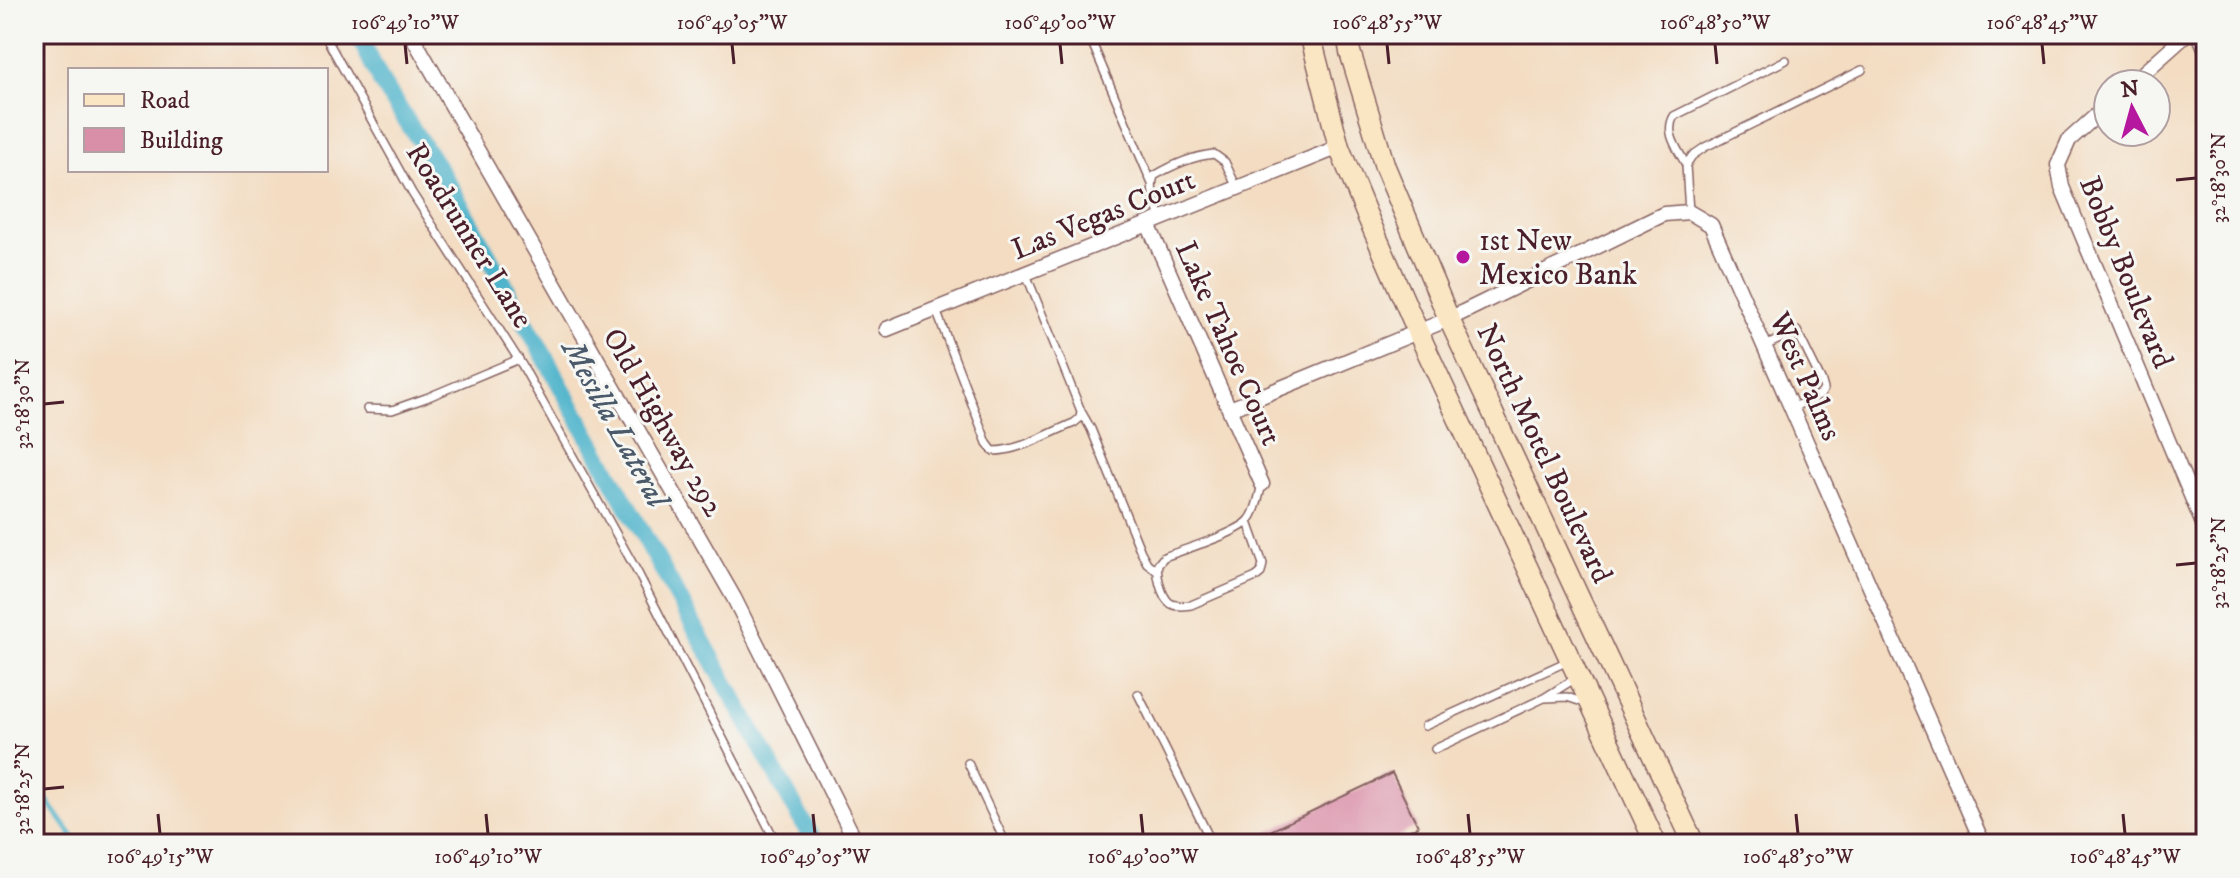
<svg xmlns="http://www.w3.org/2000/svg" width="2240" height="878" viewBox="0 0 2240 878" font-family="'IM FELL DW Pica',serif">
	<rect width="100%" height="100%" fill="#f6f6f2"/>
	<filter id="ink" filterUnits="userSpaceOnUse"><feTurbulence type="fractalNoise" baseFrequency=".0125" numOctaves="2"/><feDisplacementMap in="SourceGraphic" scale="16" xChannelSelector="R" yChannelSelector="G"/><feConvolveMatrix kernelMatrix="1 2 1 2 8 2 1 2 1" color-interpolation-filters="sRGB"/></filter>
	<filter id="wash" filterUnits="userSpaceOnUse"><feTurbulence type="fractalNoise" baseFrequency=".006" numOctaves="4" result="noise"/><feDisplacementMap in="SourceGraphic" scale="32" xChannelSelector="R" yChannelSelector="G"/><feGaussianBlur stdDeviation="1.8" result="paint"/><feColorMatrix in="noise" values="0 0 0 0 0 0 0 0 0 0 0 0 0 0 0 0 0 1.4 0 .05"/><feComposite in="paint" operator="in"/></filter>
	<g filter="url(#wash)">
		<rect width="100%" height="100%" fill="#f3dcc1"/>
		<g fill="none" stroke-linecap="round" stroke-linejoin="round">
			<path stroke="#4db3cb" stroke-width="5" d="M 34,782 L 78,844"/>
			<path stroke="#4db3cb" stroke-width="18" d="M 358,34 L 382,83 L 452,190 L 815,844"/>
		</g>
		<g id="blocks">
			<path fill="#da8fa9" d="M 1392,773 L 1418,826 L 1395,838 L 1398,844 L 1243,844 Z"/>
		</g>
	</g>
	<g filter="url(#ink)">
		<use href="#blocks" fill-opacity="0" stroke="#856160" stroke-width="2"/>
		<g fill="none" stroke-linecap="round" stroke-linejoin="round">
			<g stroke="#856160" stroke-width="10">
				<path id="service" d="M 324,34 L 412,193 L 522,365 L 639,575 L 777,844
					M 1093,45 L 1152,184
					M 1686,165 C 1678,149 1664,133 1674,116 L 1786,60
					M 1689,212 L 1686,165 L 1692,156 L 1705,147 L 1862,70
					M 1162,219 C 1156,204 1149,191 1154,176 C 1171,166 1194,156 1214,154 L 1225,162 L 1237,188
					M 936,310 L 987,443 L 993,451 C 1020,451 1049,433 1074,423 L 1080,418 L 1081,411 L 1026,274
					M 1765,346 L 1797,331 L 1822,382 L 1824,389 L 1821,394 L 1792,408
					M 367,409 L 392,410 L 426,398 L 519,359
					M 1082,413 L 1091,429 L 1141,552 L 1147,563 L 1157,571
					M 1248,522 L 1263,564 L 1261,573 L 1256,577 L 1191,605 C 1184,606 1176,607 1170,603 C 1161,596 1156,574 1158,564 L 1164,557 C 1182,550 1240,533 1250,519 C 1257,510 1259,495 1262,484
					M 1138,694 L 1209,837 L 1192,844
					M 1546,698 L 1567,697 L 1585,703
					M 1425,726 L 1568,661
					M 1435,749 L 1544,698 L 1576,678
					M 968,763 L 1006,844"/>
			</g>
			<g stroke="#856160" stroke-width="17">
				<path id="minor" d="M 411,34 L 734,598 L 857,844
					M 2199,34 L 2206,50
					M 2131,84 L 2187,34
					M 2108,105 L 2069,140 L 2058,165 L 2062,187 L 2206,531
					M 1148,224 L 1262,484
					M 887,329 L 1339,147
					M 1230,409 L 1449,319 L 1664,214 L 1689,212 L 1711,225 L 1983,844"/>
			</g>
			<g stroke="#856160" stroke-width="23">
				<path id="secondary" d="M 1310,34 L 1339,147 L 1366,213 L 1418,332 L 1656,844
					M 1347,34 L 1350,52 L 1385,167 L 1449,319 L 1694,844"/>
			</g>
			<use href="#service" stroke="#fff" stroke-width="7"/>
			<use href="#minor" stroke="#fff" stroke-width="14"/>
			<use href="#secondary" stroke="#fbe6c4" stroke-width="20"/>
		</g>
	</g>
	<path fill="none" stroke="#4a1f2b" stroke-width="3" d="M 405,44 L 407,64M 732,44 L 734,64M 1060,44 L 1062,64M 1387,44 L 1389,64M 1715,44 L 1717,64M 2042,44 L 2044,64M 2176,180 L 2196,178M 44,404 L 64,402M 2176,565 L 2196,563M 44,789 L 64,787M 158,814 L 160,834M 486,814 L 488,834M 813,814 L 815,834M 1141,814 L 1143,834M 1468,814 L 1470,834M 1796,814 L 1798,834M 2123,814 L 2125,834"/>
	<circle fill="#b5179e" stroke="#f6f6f2" stroke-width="3" cx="1463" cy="257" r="8"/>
	<g text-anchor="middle" stroke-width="6" stroke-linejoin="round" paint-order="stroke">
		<g font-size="30" fill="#4a1f2b" stroke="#f6f6f2">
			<text transform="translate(1103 214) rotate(-22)" y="10">Las Vegas Court</text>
			<text transform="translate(470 235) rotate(58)" y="10">Roadrunner Lane</text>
			<text transform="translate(2127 272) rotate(68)" y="10">Bobby Boulevard</text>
			<text transform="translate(1229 343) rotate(66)" y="10">Lake Tahoe Court</text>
			<text transform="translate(1806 376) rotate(66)" y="10">West Palms</text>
			<text transform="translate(664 422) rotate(60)" y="10">Old Highway 292</text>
			<text transform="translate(1545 453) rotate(65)" y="10">North Motel Boulevard</text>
		</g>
		<g font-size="30" fill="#4a1f2b" stroke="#f6f6f2" text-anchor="start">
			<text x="1479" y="250">1st New<tspan x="1479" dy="34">Mexico Bank</tspan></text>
		</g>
		<g font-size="32" font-style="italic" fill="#4b5a6b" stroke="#f6f6f2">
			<text transform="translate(616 423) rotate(61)" y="11">Mesilla Lateral</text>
		</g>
	</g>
	<rect width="2240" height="878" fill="none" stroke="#f6f6f2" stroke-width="88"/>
	<rect x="68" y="68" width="260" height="104" fill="#f6f6f2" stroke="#b1a0a2" stroke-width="2"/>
	<rect x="84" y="94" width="40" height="12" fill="#fbe6c4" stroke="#b1a0a2" stroke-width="2"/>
	<text x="140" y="108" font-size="24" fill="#4a1f2b">Road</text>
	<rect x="84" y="128" width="40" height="24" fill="#da8fa9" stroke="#b1a0a2" stroke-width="2"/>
	<text x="140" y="148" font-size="24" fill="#4a1f2b">Building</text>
	<g transform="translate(2132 108) rotate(354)"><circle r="38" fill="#f6f6f2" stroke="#b1a0a2" stroke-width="2"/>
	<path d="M0-6L14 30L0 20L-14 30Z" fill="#b5179e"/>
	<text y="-12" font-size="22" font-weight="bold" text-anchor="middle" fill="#4a1f2b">N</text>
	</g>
	<rect x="44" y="44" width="2152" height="790" fill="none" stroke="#4a1f2b" stroke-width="3"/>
	<g font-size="20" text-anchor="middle" fill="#4a1f2b">
		<text x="405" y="29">106°49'10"W</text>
		<text x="732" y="29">106°49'05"W</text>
		<text x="1060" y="29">106°49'00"W</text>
		<text x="1387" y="29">106°48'55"W</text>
		<text x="1715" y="29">106°48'50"W</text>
		<text x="2042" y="29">106°48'45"W</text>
		<text transform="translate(2218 178) rotate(-90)" y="7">32°18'30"N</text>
		<text transform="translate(22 404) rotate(-90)" y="7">32°18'30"N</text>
		<text transform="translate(2218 563) rotate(-90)" y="7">32°18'25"N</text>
		<text transform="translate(22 789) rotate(-90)" y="7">32°18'25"N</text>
		<text x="160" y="863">106°49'15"W</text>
		<text x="488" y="863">106°49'10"W</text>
		<text x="815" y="863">106°49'05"W</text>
		<text x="1143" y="863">106°49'00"W</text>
		<text x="1470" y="863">106°48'55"W</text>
		<text x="1798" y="863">106°48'50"W</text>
		<text x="2125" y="863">106°48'45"W</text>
	</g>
</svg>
